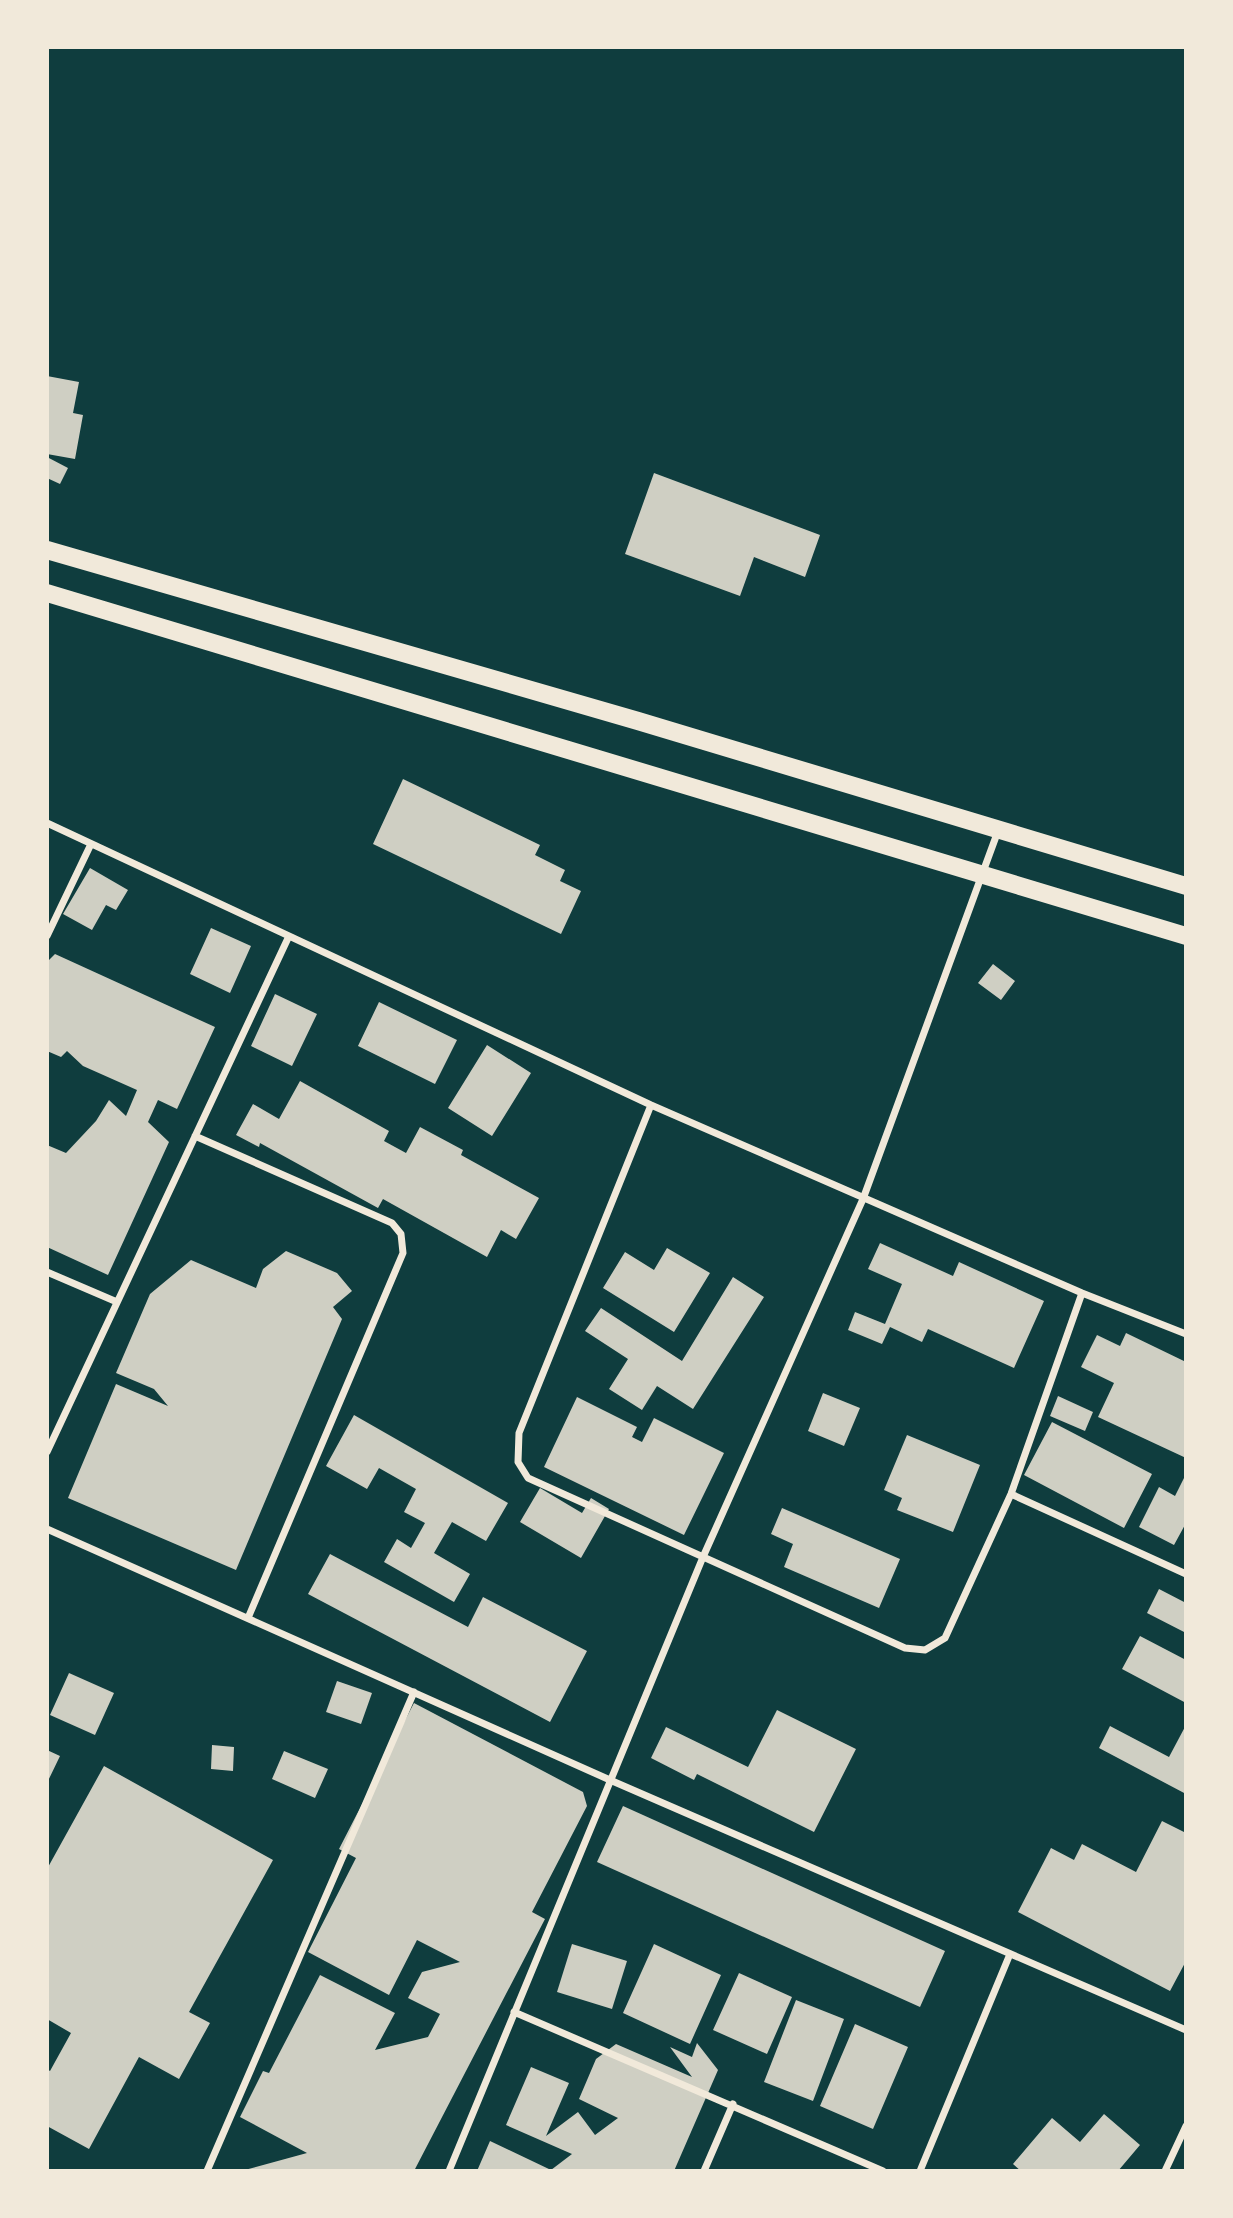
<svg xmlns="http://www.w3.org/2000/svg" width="1233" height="2218" viewBox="0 0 1233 2218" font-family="'IBM Plex Sans',sans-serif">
	<rect width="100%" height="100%" fill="#0f3d3e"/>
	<path fill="#cfcfc3" d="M 47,376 L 79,382 L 73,413 L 83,415 L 75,459 L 47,454 Z
		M 47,457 L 68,468 L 60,484 L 47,478 Z
		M 654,473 L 820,535 L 805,577 L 754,557 L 740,596 L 625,554 Z
		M 403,779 L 540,845 L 535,855 L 565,870 L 560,881 L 581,891 L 561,934 L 373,844 Z
		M 90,868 L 128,890 L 116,910 L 106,905 L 92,930 L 63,914 Z
		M 211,928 L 251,946 L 230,993 L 190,974 Z
		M 55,954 L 215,1027 L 177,1109 L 158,1100 L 148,1122 L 169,1142 L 108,1275 L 47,1247 L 47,1145 L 66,1153 L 96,1121 L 109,1100 L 126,1116 L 137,1090 L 83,1066 L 67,1051 L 61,1057 L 47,1051 L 47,962 Z
		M 993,964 L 1015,981 L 1001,1000 L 978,983 Z
		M 275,994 L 317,1014 L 292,1066 L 251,1046 Z
		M 379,1002 L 457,1040 L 435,1084 L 358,1046 Z
		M 487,1045 L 531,1073 L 492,1136 L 448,1108 Z
		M 300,1081 L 389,1131 L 384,1141 L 406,1153 L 420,1127 L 463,1150 L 461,1155 L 539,1198 L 516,1239 L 501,1230 L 487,1257 L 383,1199 L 378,1208 L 260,1143 L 259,1147 L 236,1135 L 253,1104 L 279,1119 Z
		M 880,1243 L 953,1276 L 959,1262 L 1044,1301 L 1014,1368 L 928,1329 L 922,1342 L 890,1327 L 882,1344 L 848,1330 L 855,1312 L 885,1324 L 902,1284 L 868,1269 Z
		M 667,1248 L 710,1273 L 674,1332 L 603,1288 L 625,1252 L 654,1270 Z
		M 286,1251 L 337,1273 L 352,1291 L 333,1307 L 342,1319 L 236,1570 L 68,1498 L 116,1384 L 168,1406 L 154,1389 L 116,1373 L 150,1294 L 191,1260 L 256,1288 L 263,1269 Z
		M 733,1277 L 764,1297 L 693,1409 L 657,1386 L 642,1410 L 609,1389 L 628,1359 L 585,1331 L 601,1308 L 682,1361 Z
		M 1126,1333 L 1186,1362 L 1186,1458 L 1098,1417 L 1114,1383 L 1081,1367 L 1097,1335 L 1120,1346 Z
		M 823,1393 L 860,1408 L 844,1446 L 808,1431 Z
		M 1058,1396 L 1093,1412 L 1085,1431 L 1050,1416 Z
		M 577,1397 L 637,1427 L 632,1437 L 642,1442 L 654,1418 L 724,1453 L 684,1535 L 544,1467 Z
		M 354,1415 L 508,1503 L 486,1541 L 452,1522 L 434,1553 L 470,1574 L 454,1602 L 384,1562 L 397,1539 L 411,1548 L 425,1523 L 404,1512 L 416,1489 L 379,1468 L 367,1489 L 326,1466 Z
		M 1052,1422 L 1152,1474 L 1124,1528 L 1024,1475 Z
		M 907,1435 L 980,1465 L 953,1532 L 897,1510 L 902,1498 L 884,1490 Z
		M 1186,1474 L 1186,1523 L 1174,1545 L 1139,1527 L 1159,1487 L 1175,1496 Z
		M 540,1488 L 582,1513 L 591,1498 L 609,1509 L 581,1558 L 520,1522 Z
		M 782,1508 L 900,1559 L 879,1608 L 784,1567 L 793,1544 L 771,1534 Z
		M 330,1554 L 468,1627 L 483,1597 L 587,1651 L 550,1722 L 308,1594 Z
		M 1159,1589 L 1186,1603 L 1186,1633 L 1147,1613 Z
		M 1140,1636 L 1186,1660 L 1186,1703 L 1122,1669 Z
		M 69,1673 L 114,1693 L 95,1735 L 50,1715 Z
		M 337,1681 L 372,1693 L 361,1724 L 326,1712 Z
		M 414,1703 L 583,1792 L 587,1806 L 532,1912 L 545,1919 L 414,2171 L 241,2171 L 307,2153 L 240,2117 L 263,2071 L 269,2073 L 320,1975 L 395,2013 L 375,2050 L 428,2037 L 440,2014 L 408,1998 L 422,1972 L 460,1962 L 417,1940 L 389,1995 L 308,1952 L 356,1858 L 339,1849 Z
		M 777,1710 L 856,1749 L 814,1832 L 697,1774 L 694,1780 L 651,1758 L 666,1727 L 748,1767 Z
		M 1186,1725 L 1186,1794 L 1099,1748 L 1110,1726 L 1169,1757 Z
		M 212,1745 L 234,1747 L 233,1771 L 211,1769 Z
		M 47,1750 L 60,1756 L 47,1783 Z
		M 284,1751 L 328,1769 L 315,1798 L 272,1779 Z
		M 104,1766 L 273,1860 L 189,2012 L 210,2023 L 179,2079 L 139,2057 L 89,2149 L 47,2126 L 47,2069 L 50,2071 L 71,2033 L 47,2019 L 47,1869 Z
		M 623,1806 L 945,1951 L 920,2007 L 597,1862 Z
		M 1162,1821 L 1186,1833 L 1186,1961 L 1170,1991 L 1018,1912 L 1051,1848 L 1074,1860 L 1082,1844 L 1136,1872 Z
		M 572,1944 L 627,1961 L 612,2009 L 557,1992 Z
		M 654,1944 L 721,1975 L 690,2044 L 623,2013 Z
		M 739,1973 L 792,1997 L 767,2054 L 713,2030 Z
		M 796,2000 L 844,2019 L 813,2101 L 764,2082 Z
		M 855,2024 L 908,2047 L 873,2129 L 820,2106 Z
		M 697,2043 L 718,2070 L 674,2171 L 477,2171 L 490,2141 L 551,2170 L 572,2154 L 506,2125 L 531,2067 L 569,2083 L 546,2136 L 578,2112 L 595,2135 L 618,2118 L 579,2099 L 596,2059 L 616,2044 L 692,2077 L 670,2047 L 692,2057 Z
		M 1104,2114 L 1140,2145 L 1118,2171 L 1021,2171 L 1013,2164 L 1052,2118 L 1080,2142 Z"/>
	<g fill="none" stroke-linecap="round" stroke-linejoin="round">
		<path stroke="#f1e9da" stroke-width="7" d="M 47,823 L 651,1105 L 1082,1293 L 1186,1334
			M 47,936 L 91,844
			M 651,1105 L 519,1433 L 518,1462 L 528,1478 L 905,1648 L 925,1650 L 945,1638 L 1011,1494 L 1082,1293
			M 195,1136 L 392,1223 L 401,1234 L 403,1253 L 248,1618
			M 47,1272 L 117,1302
			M 47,1452 L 289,936
			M 1011,1494 L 1186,1574
			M 47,1529 L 610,1780 L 1186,2030
			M 514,2012 L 883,2171
			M 207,2171 L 414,1692
			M 449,2171 L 703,1557 L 863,1199 L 998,831
			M 704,2171 L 733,2104
			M 920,2171 L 1010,1954
			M 1165,2171 L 1186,2126"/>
		<path stroke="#f1e9da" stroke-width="18" d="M 47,550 L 638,721 L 1186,886
			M 47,593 L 1186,936"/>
	</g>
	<rect width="1233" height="2218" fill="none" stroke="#f1e9da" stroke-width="98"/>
</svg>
